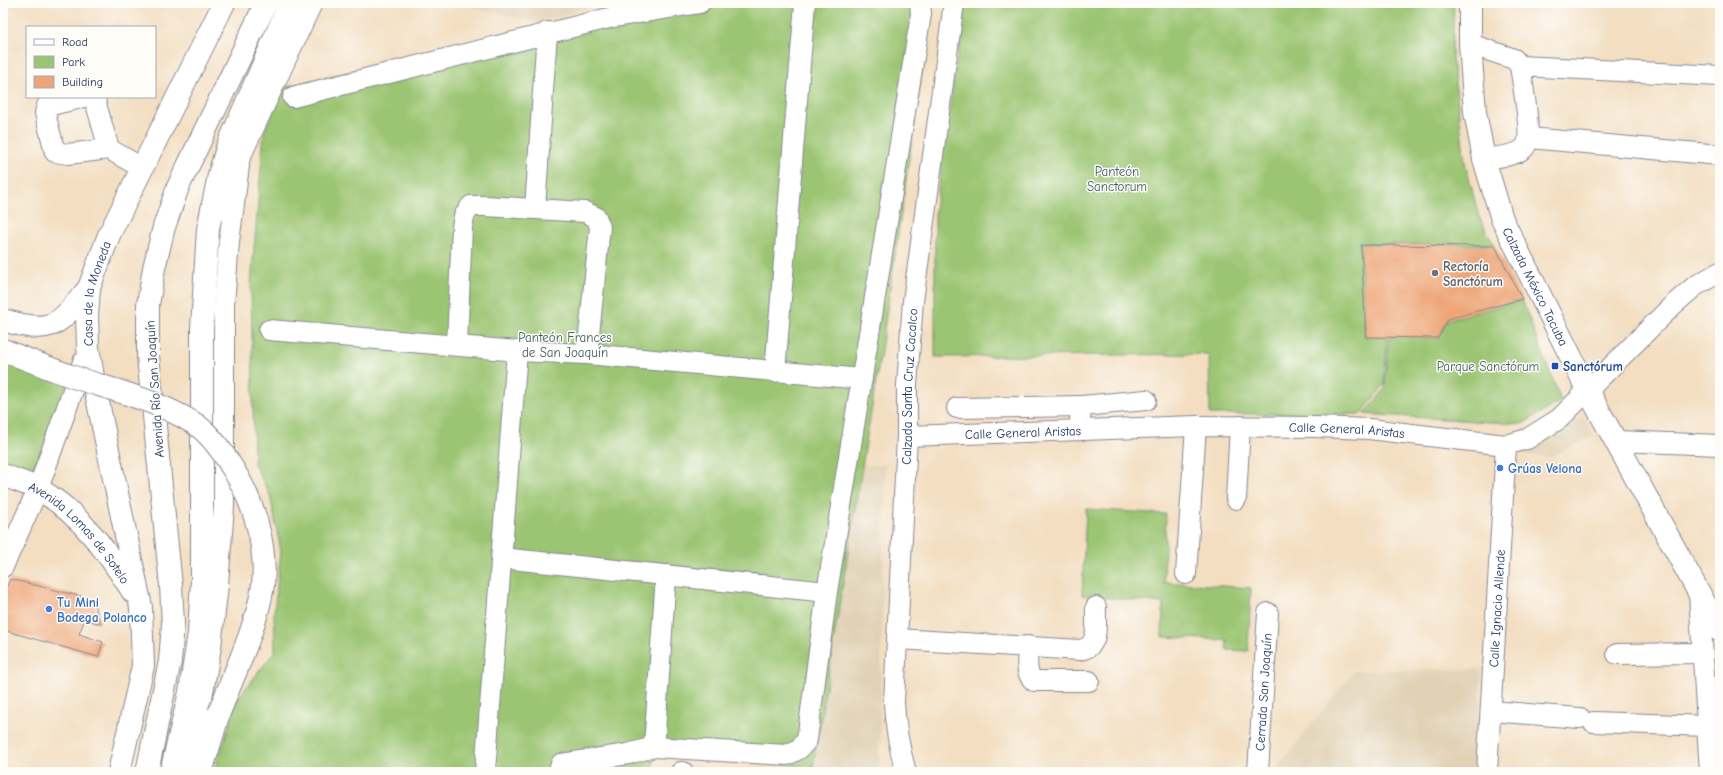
<svg xmlns="http://www.w3.org/2000/svg" width="1723" height="775" viewBox="0 0 1723 775" font-family="'Comic Neue',sans-serif">
	<rect width="100%" height="100%" fill="#fdfcf7"/>
	<filter id="ink" filterUnits="userSpaceOnUse"><feTurbulence type="fractalNoise" baseFrequency=".025" numOctaves="2"/><feDisplacementMap in="SourceGraphic" scale="8" xChannelSelector="R" yChannelSelector="G"/><feConvolveMatrix kernelMatrix="1 2 1 2 8 2 1 2 1" color-interpolation-filters="sRGB"/></filter>
	<filter id="wash" filterUnits="userSpaceOnUse"><feTurbulence type="fractalNoise" baseFrequency=".012" numOctaves="4" result="noise"/><feDisplacementMap in="SourceGraphic" scale="16" xChannelSelector="R" yChannelSelector="G"/><feGaussianBlur stdDeviation="0.9" result="paint"/><feColorMatrix in="noise" values="0 0 0 0 0 0 0 0 0 0 0 0 0 0 0 0 0 1.4 0 .05"/><feComposite in="paint" operator="in"/></filter>
	<g filter="url(#wash)">
		<rect width="100%" height="100%" fill="#f3dec1"/>
		<path fill="#e1d2b6" d="M 454,3 L 603,3 L 538,23 Z
			M 1584,417 L 1594,435 L 1551,457 L 1522,454 L 1557,427 Z
			M 863,465 L 885,465 L 879,772 L 851,772 L 814,768 Z
			M 1482,669 L 1476,772 L 1278,772 L 1278,767 L 1354,671 Z"/>
		<path fill="#9bc572" stroke="#5b7a68" d="M 643,3 L 932,3 L 880,357 L 813,767 L 655,752 L 652,772 L 214,772 L 238,698 L 275,651 L 274,612 L 281,551 L 270,495 L 254,464 L 251,284 L 264,132 L 284,87 L 521,33 Z
			M 965,3 L 1454,3 L 1452,57 L 1465,162 L 1479,217 L 1494,245 L 1361,244 L 1365,337 L 1387,337 L 1384,385 L 1361,414 L 1210,414 L 1209,354 L 935,357 L 935,210 Z
			M 1522,300 L 1561,401 L 1522,424 L 1364,414 L 1385,389 L 1389,337 L 1438,338 L 1448,320 Z
			M 3,362 L 67,384 L 33,472 L 3,461 Z
			M 1086,509 L 1166,514 L 1164,582 L 1251,588 L 1248,651 L 1226,650 L 1227,640 L 1162,637 L 1163,603 L 1082,595 Z"/>
		<g id="blocks">
			<path fill="#eea678" d="M 1361,245 L 1495,246 L 1522,299 L 1448,319 L 1438,338 L 1366,337 Z
				M 10,579 L 92,599 L 101,624 L 85,619 L 79,634 L 103,642 L 98,657 L 3,630 L 3,595 Z"/>
		</g>
	</g>
	<g filter="url(#ink)">
		<use href="#blocks" fill-opacity="0" stroke="#878690" stroke-width="1"/>
		<g fill="none" stroke-linecap="round" stroke-linejoin="round">
			<g stroke="#878690" stroke-width="22">
				<g id="minor">
					<path d="M 1470,44 L 1514,59 L 1520,66 C 1522,80 1533,137 1525,147 C 1518,156 1495,157 1484,159"/>
					<path d="M 1520,66 L 1720,76"/>
					<path d="M 85,97 L 47,106 L 45,113 L 55,152 L 68,154 L 109,149 L 142,168"/>
					<path d="M 94,97 L 109,149"/>
					<path d="M 293,97 L 609,18 L 700,3"/>
					<path d="M 1529,138 L 1720,155"/>
					<path d="M 535,209 L 547,32"/>
					<path d="M 269,330 L 517,351 L 587,354 L 862,379"/>
					<path d="M 457,345 L 462,227 L 464,216 L 471,206 L 485,206 L 585,212 L 596,217 L 600,227 L 587,354"/>
					<path d="M 775,372 L 805,3"/>
					<path d="M 957,408 L 1082,406"/>
					<path d="M 1080,419 L 1082,406 L 1146,400"/>
					<path id="s1" d="M 907,436 L 1196,426 L 1315,427 L 1369,429 L 1506,445 L 1527,439 L 1559,419 L 1673,305 L 1695,286 L 1720,272"/>
					<path d="M 1617,441 L 1720,445"/>
					<path d="M 1236,499 L 1240,426"/>
					<path d="M 502,558 L 827,592"/>
					<path d="M 3,567 L 38,489 L 83,362"/>
					<path d="M 1186,574 L 1196,426"/>
					<path d="M 1699,594 L 1710,772"/>
					<path d="M 897,639 L 1080,650 C 1101,646 1095,625 1096,607"/>
					<path d="M 1028,646 C 1028,659 1024,672 1034,681 L 1089,681"/>
					<path d="M 1617,654 L 1702,653"/>
					<path d="M 1491,711 L 1580,718"/>
					<path d="M 1593,722 L 1707,726"/>
					<path d="M 654,747 L 666,575"/>
					<path d="M 186,772 L 196,731 L 211,647 L 218,585 L 224,506 L 224,305 L 229,242 L 239,166"/>
					<path d="M 485,772 L 517,351"/>
					<path d="M 558,772 L 561,764 L 628,754 L 654,747 L 787,755 L 799,749 L 807,740 L 827,592 L 921,14 L 920,3"/>
					<path d="M 681,772 L 683,772"/>
					<path id="s2" d="M 906,772 C 899,748 895,726 894,702 L 907,436 L 907,385 L 913,301 L 954,3"/>
					<path id="s3" d="M 1258,772 L 1268,613"/>
					<path id="s4" d="M 1487,772 L 1506,445"/>
				</g>
			</g>
			<g stroke="#878690" stroke-width="24">
				<g id="major">
					<path id="s5" d="M 1470,3 L 1470,44 L 1475,112 L 1484,159 L 1502,219 L 1588,391 L 1720,631"/>
					<path d="M 217,208 L 241,153 L 311,3"/>
					<path d="M 3,320 C 54,335 57,326 89,288"/>
					<path id="s6" d="M 3,475 C 15,480 29,484 40,490 C 80,513 109,554 133,592"/>
					<path id="s7" d="M 119,772 L 143,666 L 141,607 L 95,388 L 88,348 L 87,316 L 89,288 L 109,235 L 224,3"/>
				</g>
			</g>
			<g stroke="#878690" stroke-width="24">
				<path id="highway" d="M 147,772 L 170,661 L 173,624 L 171,586 L 148,356 L 148,305 L 154,268 L 164,227 L 178,187 L 266,3
					M 171,772 L 190,692 L 199,633 L 202,580 L 202,328 L 208,229 L 219,175 L 227,148 L 290,3
					M 201,772 L 219,713"/>
			</g>
			<use href="#minor" stroke="#fff" stroke-width="20"/>
			<use href="#major" stroke="#fff" stroke-width="22"/>
			<use href="#highway" stroke="#fff" stroke-width="22"/>
			<g stroke="#878690" stroke-width="24" stroke-linecap="butt">
				<path id="highway-bridge" d="M 3,350 C 26,359 48,368 71,376 C 112,390 154,399 192,422 C 208,431 224,454 233,469 C 254,503 267,545 263,585 C 257,627 234,673 219,713"/>
			</g>
			<use href="#highway-bridge" stroke="#fff" stroke-width="22"/>
		</g>
	</g>
	<circle fill="#6b7280" stroke="#fdfcf7" stroke-width="1.5" cx="1435" cy="273" r="4"/>
	<rect fill="#1a4fb4" stroke="#fdfcf7" stroke-width="1.5" x="1551" y="362" width="8" height="8" rx="2"/>
	<g fill="#3f7fe0" stroke="#fdfcf7" stroke-width="1.5">
		<circle cx="1500" cy="468" r="4"/>
		<circle cx="49" cy="609" r="4"/>
	</g>
	<g text-anchor="middle" stroke-width="3" stroke-linejoin="round" paint-order="stroke">
		<g font-size="13" fill="#415c64" stroke="#fdfcf7">
			<text x="1117" y="176">Panteón<tspan x="1117" dy="15">Sanctorum</tspan></text>
			<text x="565" y="342">Panteón Frances<tspan x="565" dy="15">de San Joaquín</tspan></text>
			<text x="1488" y="371">Parque Sanctórum</text>
		</g>
		<g font-size="13" font-weight="bold" fill="#5b616d" stroke="#fdfcf7" text-anchor="start">
			<text x="1443" y="271">Rectoría<tspan x="1443" dy="15">Sanctórum</tspan></text>
		</g>
		<g font-size="13" fill="#1b2f5e" stroke="#fdfcf7">
			<text dy="5" stroke="none"><textPath href="#s5" startOffset="295">Calzada México Tacuba</textPath></text>
			<text dy="5" stroke="none"><textPath href="#s7" startOffset="488">Casa de la Moneda</textPath></text>
			<text dy="5" stroke="none"><textPath href="#s2" startOffset="387">Calzada Santa Cruz Cacalco</textPath></text>
			<text transform="translate(154 389) rotate(-94)" y="5">Avenida Río San Joaquín</text>
			<text dy="5" stroke="none"><textPath href="#s1" startOffset="440">Calle General Aristas</textPath></text>
			<text dy="5" stroke="none"><textPath href="#s1" startOffset="116">Calle General Aristas</textPath></text>
			<text dy="5" stroke="none"><textPath href="#s6" startOffset="98">Avenida Lomas de Sotelo</textPath></text>
			<text dy="5" stroke="none"><textPath href="#s4" startOffset="164">Calle Ignacio Allende</textPath></text>
			<text dy="5" stroke="none"><textPath href="#s3" startOffset="80">Cerrada San Joaquín</textPath></text>
		</g>
		<g font-size="13" font-weight="bold" fill="#164399" stroke="#fdfcf7" text-anchor="start">
			<text x="1563" y="371">Sanctórum</text>
		</g>
		<g font-size="13" font-weight="bold" fill="#366cbe" stroke="#fdfcf7" text-anchor="start">
			<text x="1508" y="473">Grúas Velona</text>
			<text x="57" y="607">Tu Mini<tspan x="57" dy="15">Bodega Polanco</tspan></text>
		</g>
	</g>
	<rect width="1723" height="775" fill="none" stroke="#fdfcf7" stroke-width="16"/>
	<rect x="26" y="26" width="130" height="72" fill="#fdfcf7" stroke="#a3aaba"/>
	<rect x="34" y="39" width="20" height="6" fill="#ffffff" stroke="#a3aaba"/>
	<text x="62" y="46" font-size="12" fill="#1b2f5e">Road</text>
	<rect x="34" y="56" width="20" height="12" fill="#9bc572" stroke="#a3aaba"/>
	<text x="62" y="66" font-size="12" fill="#1b2f5e">Park</text>
	<rect x="34" y="76" width="20" height="12" fill="#eea678" stroke="#a3aaba"/>
	<text x="62" y="86" font-size="12" fill="#1b2f5e">Building</text>
</svg>
